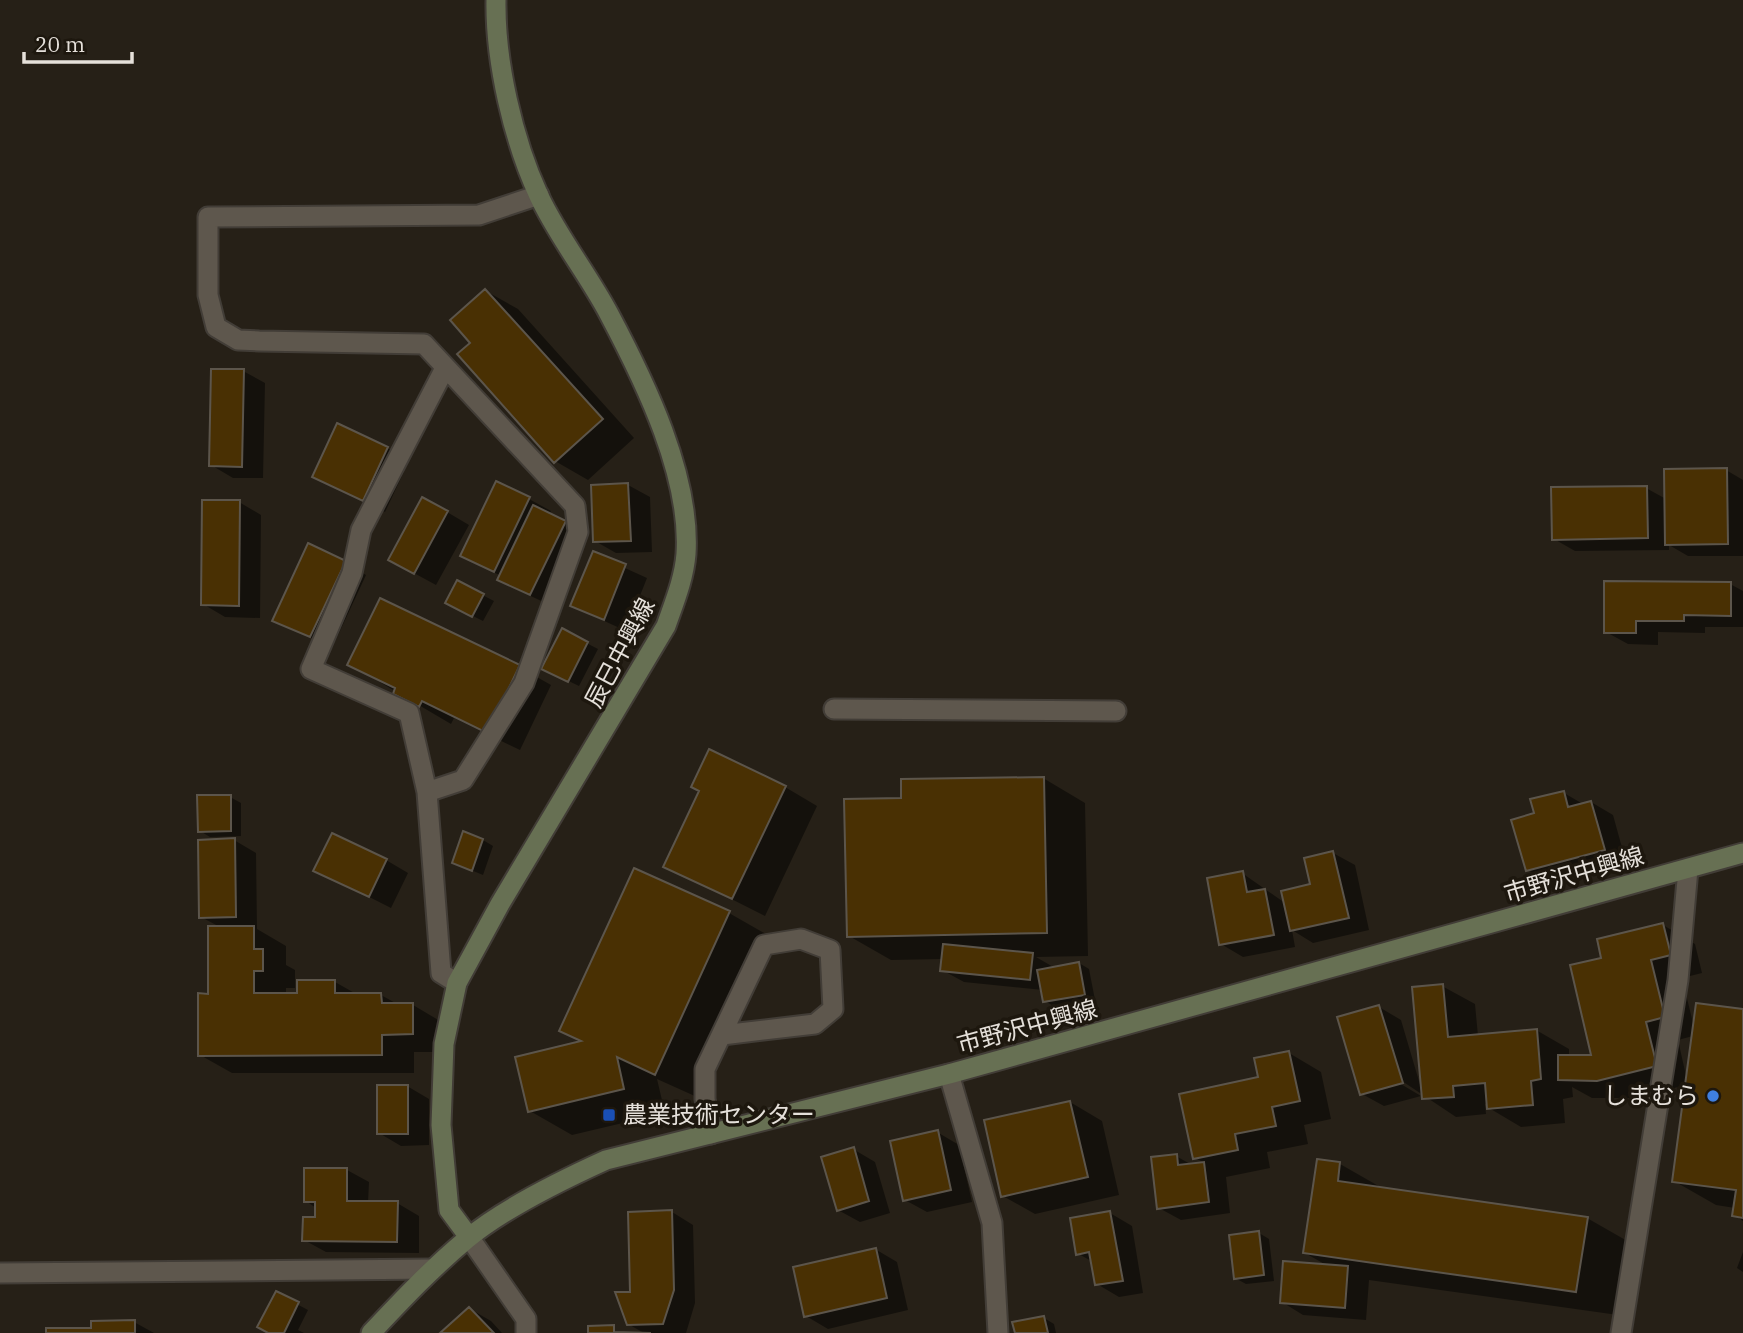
<svg xmlns="http://www.w3.org/2000/svg" width="1743" height="1333" viewBox="0 0 1743 1333" font-family="'IBM Plex Serif','Noto Sans JP',serif">
	<rect width="100%" height="100%" fill="#262017"/>
	<path fill="#0007" fill-rule="evenodd" d="M 486,291 L 518,309 L 634,438 L 588,480 L 555,461 Z
		M 243,371 L 265,383 L 263,478 L 233,478 L 211,465 Z
		M 387,448 L 409,461 L 385,512 L 314,476 Z
		M 1726,470 L 1743,480 L 1743,556 L 1688,556 L 1669,545 L 1669,550 L 1575,551 L 1554,539 L 1646,488 L 1666,499 Z
		M 628,485 L 650,497 L 652,552 L 616,553 L 595,541 Z
		M 529,499 L 551,511 L 549,515 L 587,535 L 552,606 L 520,591 L 499,579 L 501,576 L 463,556 Z
		M 239,502 L 261,515 L 260,618 L 225,617 L 203,604 Z
		M 447,512 L 469,525 L 436,585 L 412,572 Z
		M 594,554 L 647,578 L 626,631 L 572,606 Z
		M 345,562 L 366,575 L 332,648 L 275,620 Z
		M 457,582 L 494,601 L 483,621 L 457,608 Z
		M 1730,584 L 1743,591 L 1743,627 L 1705,627 L 1705,633 L 1658,632 L 1658,645 L 1628,644 L 1606,632 Z
		M 563,631 L 598,649 L 579,686 L 554,674 Z
		M 349,664 L 519,667 L 551,685 L 520,750 L 454,718 L 451,724 Z
		M 1043,778 L 1085,803 L 1088,956 L 1036,957 L 1055,968 L 1079,963 L 1089,969 L 1095,1000 L 1055,1007 L 1045,1001 L 1043,990 L 964,982 L 942,970 L 943,959 L 891,960 L 849,936 L 903,800 Z
		M 785,787 L 817,806 L 765,916 L 666,866 Z
		M 1564,793 L 1583,804 L 1591,802 L 1613,815 L 1626,862 L 1550,882 L 1528,870 L 1536,814 Z
		M 230,797 L 241,803 L 241,836 L 210,837 L 200,831 Z
		M 234,840 L 256,853 L 257,929 L 286,946 L 286,965 L 295,970 L 295,988 L 286,988 L 286,995 L 299,995 L 335,982 L 358,995 L 381,995 L 399,1005 L 413,1005 L 445,1024 L 445,1052 L 414,1052 L 414,1073 L 232,1073 L 200,1055 L 220,927 L 201,917 Z
		M 483,840 L 493,846 L 483,875 L 454,863 Z
		M 1333,853 L 1355,865 L 1369,930 L 1313,943 L 1292,930 L 1295,947 L 1243,957 L 1221,944 L 1242,873 L 1285,903 L 1312,885 Z
		M 386,860 L 408,873 L 391,908 L 316,870 Z
		M 729,913 L 771,937 L 697,1097 L 657,1079 L 665,1113 L 572,1135 L 530,1111 L 583,1043 L 561,1030 Z
		M 1663,925 L 1695,944 L 1702,973 L 1682,978 L 1694,1027 L 1743,1011 L 1743,1221 L 1734,1215 L 1735,1208 L 1716,1205 L 1674,1181 L 1687,1085 L 1631,1098 L 1592,1098 L 1572,1087 L 1573,1097 L 1563,1099 L 1565,1123 L 1521,1127 L 1489,1108 L 1488,1103 L 1485,1104 L 1486,1114 L 1456,1117 L 1396,1077 L 1394,1080 L 1421,1096 L 1384,1106 L 1362,1094 L 1379,1007 L 1401,1020 L 1421,1088 L 1442,986 L 1475,1004 L 1478,1036 L 1536,1030 L 1569,1049 L 1569,1057 L 1593,1057 L 1603,959 ZM 1693,1036 L 1687,1080 L 1678,1040 Z
		M 1289,1053 L 1321,1072 L 1331,1119 L 1304,1125 L 1308,1144 L 1267,1152 L 1270,1168 L 1226,1177 L 1230,1213 L 1181,1220 L 1159,1208 L 1176,1156 L 1192,1165 L 1205,1163 L 1195,1158 L 1260,1078 Z
		M 407,1086 L 429,1099 L 429,1145 L 401,1146 L 379,1133 Z
		M 1070,1102 L 1102,1121 L 1119,1195 L 1035,1214 L 1003,1196 Z
		M 937,1132 L 959,1145 L 972,1202 L 927,1212 L 905,1200 Z
		M 853,1149 L 875,1162 L 890,1213 L 860,1222 L 838,1210 Z
		M 1318,1161 L 1340,1164 L 1382,1188 L 1587,1218 L 1629,1242 L 1618,1315 L 1369,1280 L 1366,1320 L 1303,1315 L 1282,1302 L 1328,1266 L 1305,1253 Z
		M 347,1170 L 369,1182 L 368,1203 L 397,1203 L 419,1216 L 419,1253 L 326,1252 L 304,1240 L 316,1219 L 316,1208 L 306,1201 Z
		M 672,1212 L 693,1225 L 695,1303 L 686,1333 L 641,1333 L 644,1333 L 628,1324 L 632,1293 Z
		M 1110,1213 L 1132,1226 L 1143,1293 L 1119,1297 L 1097,1284 L 1093,1262 L 1077,1253 Z
		M 1259,1233 L 1269,1239 L 1274,1281 L 1246,1284 L 1235,1278 Z
		M 875,1249 L 897,1262 L 908,1310 L 828,1329 L 806,1316 Z
		M 1743,1252 L 1743,1272 L 1737,1268 Z
		M 276,1293 L 308,1310 L 298,1330 L 304,1333 L 270,1333 Z
		M 470,1309 L 491,1321 L 502,1333 L 443,1333 Z
		M 1044,1318 L 1054,1324 L 1056,1333 L 1016,1333 Z
		M 134,1322 L 154,1333 L 48,1333 L 93,1329 Z"/>
	<path fill="#493003" stroke="#5c554b" stroke-width="2" d="M 485,289 L 603,419 L 554,463 L 457,354 L 470,343 L 450,320 Z
		M 211,369 L 244,369 L 242,467 L 209,466 Z
		M 337,423 L 388,447 L 363,501 L 312,477 Z
		M 1727,468 L 1728,544 L 1665,545 L 1664,469 Z
		M 496,481 L 530,497 L 494,572 L 460,556 Z
		M 628,483 L 631,541 L 593,542 L 591,485 Z
		M 1647,486 L 1648,538 L 1552,540 L 1551,487 Z
		M 422,497 L 448,511 L 414,574 L 388,560 Z
		M 202,500 L 240,500 L 239,606 L 201,605 Z
		M 533,505 L 566,521 L 530,595 L 497,580 Z
		M 308,543 L 346,561 L 310,637 L 272,621 Z
		M 593,551 L 626,564 L 604,620 L 570,606 Z
		M 457,580 L 484,594 L 472,617 L 445,603 Z
		M 1604,581 L 1731,582 L 1731,616 L 1684,615 L 1684,621 L 1636,621 L 1636,633 L 1604,633 Z
		M 380,598 L 520,665 L 487,733 L 422,701 L 419,707 L 393,694 L 395,688 L 347,665 Z
		M 562,628 L 588,642 L 568,682 L 541,669 Z
		M 709,749 L 786,786 L 732,899 L 663,867 L 699,791 L 691,787 Z
		M 1044,777 L 1047,933 L 847,937 L 844,799 L 901,798 L 901,779 Z
		M 1564,791 L 1568,807 L 1591,801 L 1605,850 L 1526,871 L 1511,820 L 1534,813 L 1530,799 Z
		M 197,795 L 231,795 L 231,831 L 198,832 Z
		M 463,831 L 483,839 L 472,871 L 452,863 Z
		M 332,833 L 387,859 L 369,897 L 313,871 Z
		M 235,838 L 236,917 L 199,918 L 198,840 Z
		M 1333,851 L 1349,918 L 1290,931 L 1281,891 L 1310,884 L 1304,858 Z
		M 634,868 L 730,911 L 655,1075 L 617,1057 L 624,1089 L 528,1112 L 515,1057 L 581,1041 L 559,1031 Z
		M 1243,871 L 1247,892 L 1265,889 L 1274,935 L 1219,945 L 1207,878 Z
		M 1663,923 L 1671,955 L 1651,960 L 1665,1017 L 1646,1022 L 1657,1066 L 1597,1081 L 1558,1080 L 1558,1055 L 1591,1055 L 1570,965 L 1601,958 L 1597,939 Z
		M 208,926 L 254,926 L 254,949 L 263,949 L 263,971 L 254,971 L 254,993 L 297,993 L 297,980 L 335,980 L 335,993 L 381,993 L 382,1003 L 413,1003 L 413,1034 L 382,1035 L 382,1055 L 198,1056 L 198,993 L 208,994 Z
		M 943,944 L 1033,953 L 1030,980 L 940,971 Z
		M 1079,962 L 1085,995 L 1043,1002 L 1037,970 Z
		M 1443,984 L 1448,1037 L 1537,1029 L 1541,1079 L 1531,1081 L 1533,1105 L 1487,1109 L 1485,1083 L 1453,1086 L 1454,1097 L 1422,1099 L 1412,987 Z
		M 1696,1003 L 1743,1009 L 1743,1218 L 1732,1216 L 1736,1190 L 1672,1182 Z
		M 1379,1005 L 1403,1083 L 1360,1095 L 1337,1017 Z
		M 1289,1051 L 1300,1101 L 1272,1107 L 1276,1126 L 1235,1134 L 1238,1150 L 1193,1159 L 1179,1094 L 1258,1077 L 1254,1058 Z
		M 377,1085 L 408,1085 L 408,1134 L 377,1134 Z
		M 1070,1101 L 1088,1177 L 1001,1197 L 984,1120 Z
		M 938,1130 L 951,1190 L 903,1201 L 890,1141 Z
		M 854,1147 L 869,1201 L 837,1211 L 821,1157 Z
		M 1177,1154 L 1178,1165 L 1204,1162 L 1209,1202 L 1157,1209 L 1151,1157 Z
		M 1317,1159 L 1340,1162 L 1338,1181 L 1588,1217 L 1576,1292 L 1303,1253 Z
		M 304,1168 L 347,1168 L 347,1201 L 398,1201 L 397,1242 L 302,1241 L 303,1217 L 315,1217 L 315,1202 L 304,1202 Z
		M 672,1210 L 674,1290 L 663,1324 L 627,1325 L 615,1292 L 630,1292 L 628,1212 Z
		M 1110,1211 L 1123,1281 L 1095,1285 L 1089,1252 L 1076,1255 L 1070,1218 Z
		M 1259,1231 L 1264,1275 L 1234,1279 L 1229,1235 Z
		M 876,1248 L 887,1298 L 804,1317 L 793,1267 Z
		M 1283,1261 L 1348,1266 L 1345,1308 L 1280,1303 Z
		M 276,1291 L 299,1302 L 284,1333 L 268,1333 L 257,1327 Z
		M 469,1307 L 494,1333 L 440,1333 Z
		M 1044,1316 L 1048,1333 L 1015,1333 L 1012,1322 Z
		M 135,1320 L 135,1333 L 46,1333 L 46,1328 L 91,1328 L 91,1321 Z
		M 614,1325 L 614,1332 L 651,1333 L 588,1333 L 588,1326 Z"/>
	<g fill="none" stroke-linecap="round" stroke-linejoin="round">
		<g stroke="#423d37" stroke-width="23">
			<path id="service" d="M 834,709 L 1116,711
				M 711,1134 L 705,1099 L 705,1069 L 764,945 L 801,939 L 830,950 L 833,1009 L 815,1024 L 722,1035"/>
		</g>
		<g stroke="#423d37" stroke-width="23">
			<path id="minor" d="M 427,792 L 409,713 L 311,669 L 352,573 L 361,530 L 445,368
				M 457,983 L 441,973 L 427,792 L 463,780 L 524,683 L 578,532 L 575,506 L 424,344 L 259,341 L 238,340 L 216,327 L 208,295 L 208,217 L 479,215 L 539,195
				M 949,1074 L 992,1223 L 998,1333
				M 0,1273 L 433,1269
				M 1621,1333 L 1678,980 L 1688,869"/>
		</g>
		<g stroke="#423d37" stroke-width="23">
			<path id="tertiary" d="M 469,1237 L 526,1319 L 526,1333"/>
		</g>
		<g stroke="#423d37" stroke-width="23">
			<path id="secondary" d="M 469,1237 L 449,1210 L 441,1125 L 444,1044 L 457,983 L 500,904 L 666,626 C 674,603 684,579 686,554 C 691,476 645,382 609,314 C 588,274 558,237 539,196 C 513,140 495,61 496,0
				M 371,1333 C 402,1300 432,1268 467,1239 C 504,1208 562,1180 606,1160 L 949,1074 L 1743,853"/>
		</g>
		<use href="#service" stroke="#5e574d" stroke-width="19"/>
		<use href="#minor" stroke="#5e574d" stroke-width="19"/>
		<use href="#tertiary" stroke="#5e574d" stroke-width="19"/>
		<use href="#secondary" stroke="#677053" stroke-width="19"/>
	</g>
	<circle fill="#3f7fe0" stroke="#1d170e" stroke-width="2.5" cx="1713" cy="1096" r="7"/>
	<rect fill="#1a4fb4" stroke="#1d170e" stroke-width="2.5" x="602" y="1108" width="14" height="14" rx="3.5"/>
	<g text-anchor="middle" stroke-width="7" stroke-linejoin="round" paint-order="stroke">
		<g font-size="24" fill="#e5e0da" stroke="#1d170e">
			<text transform="translate(620 653) rotate(-62)" y="8">辰巳中興線</text>
			<text transform="translate(1574 875) rotate(-16)" y="8">市野沢中興線</text>
			<text transform="translate(1027 1027) rotate(-15)" y="8">市野沢中興線</text>
		</g>
		<g font-size="24" fill="#e5e0da" stroke="#1d170e" text-anchor="end">
			<text x="1699" y="1104">しまむら</text>
			<text x="623" y="1123" text-anchor="start">農業技術センター</text>
		</g>
	</g>
	<path d="M24 52v10h108v-10" fill="none" stroke="#e5e0da" stroke-width="3.5"/>
	<text x="35" y="52" font-size="21" fill="#e5e0da" stroke="#1d170e" stroke-width="5" paint-order="stroke">20 m</text>
</svg>
